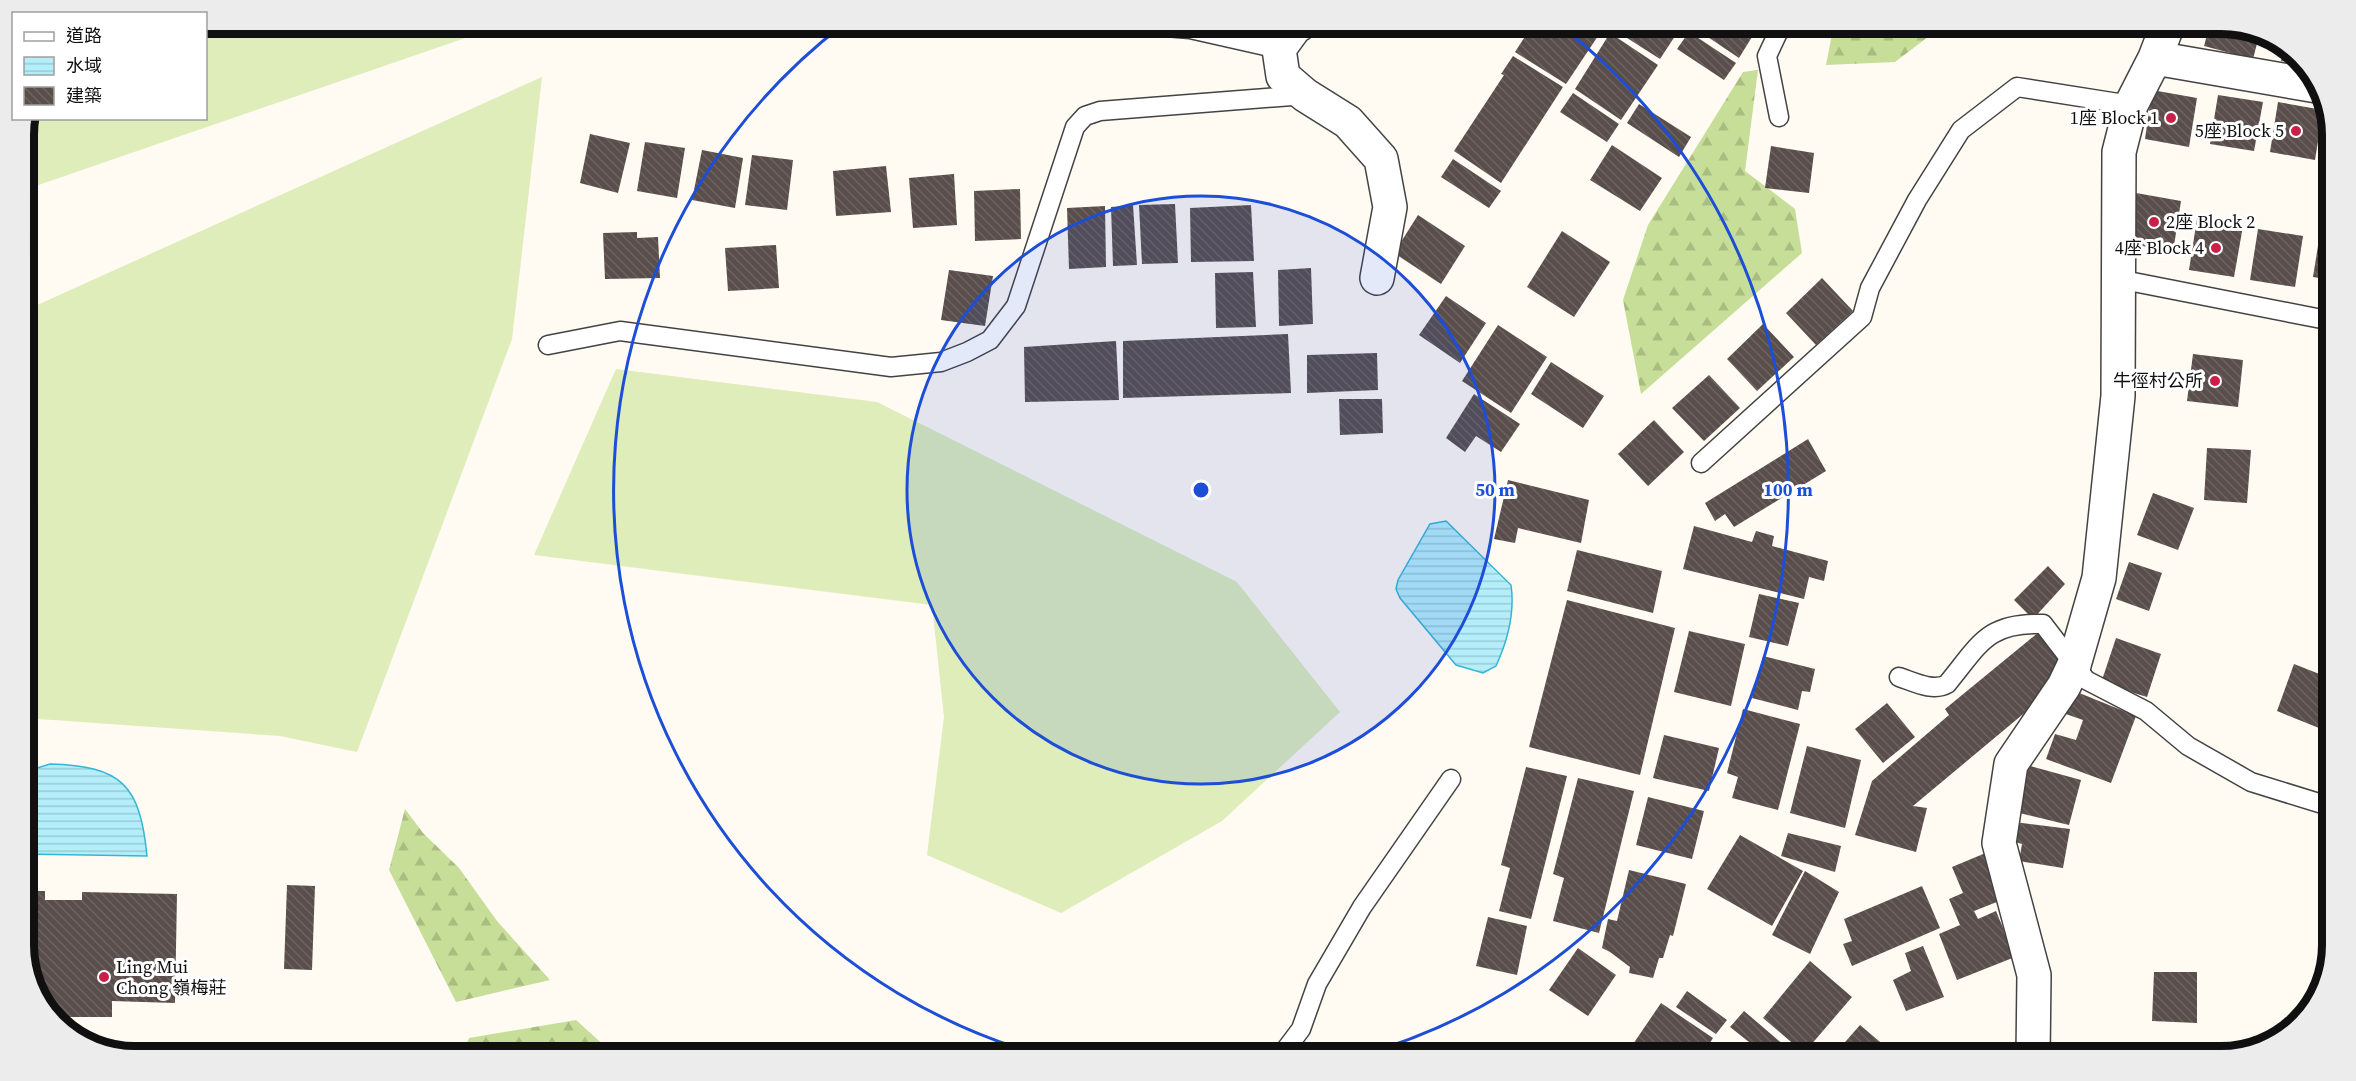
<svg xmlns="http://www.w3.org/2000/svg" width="2356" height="1081" viewBox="0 0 2356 1081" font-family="'Source Serif 4','Noto Sans TC',serif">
	<defs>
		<pattern id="forest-firs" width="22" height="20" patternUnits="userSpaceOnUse" patternTransform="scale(1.5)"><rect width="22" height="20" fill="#c6de97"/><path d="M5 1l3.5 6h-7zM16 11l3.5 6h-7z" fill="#a9bd81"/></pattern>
		<pattern id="water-rules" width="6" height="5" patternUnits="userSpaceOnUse" patternTransform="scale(1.5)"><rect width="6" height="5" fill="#b4eefa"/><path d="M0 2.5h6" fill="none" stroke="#9acbd5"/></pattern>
		<pattern id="building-back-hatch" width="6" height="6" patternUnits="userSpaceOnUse" patternTransform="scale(1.5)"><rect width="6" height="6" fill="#594e4b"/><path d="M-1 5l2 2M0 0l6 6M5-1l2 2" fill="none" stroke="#6c6361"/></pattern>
	</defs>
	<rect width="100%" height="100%" fill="#fffaf2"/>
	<path fill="#deedb9" d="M 206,24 L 506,24 L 24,190 L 24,129 L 29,119 L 206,118 Z
		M 542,77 L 512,339 L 357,752 L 280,736 L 24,718 L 24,311 Z
		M 616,369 L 877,402 L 1237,582 L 1340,712 L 1222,821 L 1061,913 L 927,855 L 944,717 L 932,605 L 534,555 Z"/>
	<path fill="url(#forest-firs)" d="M 1834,24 L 1945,24 L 1895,62 L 1826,65 Z
		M 1758,70 L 1745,171 L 1795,209 L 1802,253 L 1641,394 L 1623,300 L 1648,225 L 1743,72 Z
		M 405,809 L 423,833 L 459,868 L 497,921 L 550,980 L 456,1002 L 389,870 Z
		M 576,1020 L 617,1057 L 461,1057 L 469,1038 Z"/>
	<path fill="url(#water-rules)" stroke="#36b6d5" stroke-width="1.5" d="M 1446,521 L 1511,585 C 1515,613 1508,640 1496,666 L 1483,673 L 1456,665 L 1400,598 L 1396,589 L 1398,580 L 1430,524 Z
		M 50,764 C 122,766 140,785 147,856 L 24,854 L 24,772 Z"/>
	<path fill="url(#building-back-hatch)" d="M 1533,24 L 1606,24 L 1566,84 L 1515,52 Z
		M 1616,24 L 1677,24 L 1681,27 L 1660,59 L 1613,29 Z
		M 1695,24 L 1760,24 L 1739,58 L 1693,27 Z
		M 2210,24 L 2260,32 L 2253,59 L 2204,46 Z
		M 1689,32 L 1736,63 L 1724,80 L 1677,49 Z
		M 1610,33 L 1658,65 L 1621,120 L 1575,89 Z
		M 2283,49 L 2288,53 L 2302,64 L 2281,61 Z
		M 1513,56 L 1563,87 L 1501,183 L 1454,151 L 1504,75 L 1501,74 Z
		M 2152,90 L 2197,98 L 2189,147 L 2145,139 Z
		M 1573,93 L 1619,124 L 1607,142 L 1560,112 Z
		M 2218,95 L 2263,102 L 2254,151 L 2210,144 Z
		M 2278,102 L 2323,110 L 2315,160 L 2270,152 Z
		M 1639,104 L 1691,137 L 1679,157 L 1627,123 Z
		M 590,134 L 630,143 L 618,193 L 580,183 Z
		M 645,142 L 685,148 L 677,198 L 637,191 Z
		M 1612,145 L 1662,178 L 1640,211 L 1590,180 Z
		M 1771,146 L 1814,153 L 1809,193 L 1765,188 Z
		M 702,150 L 743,158 L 735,208 L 692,200 Z
		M 752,155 L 793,160 L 787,210 L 745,205 Z
		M 1453,159 L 1501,191 L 1489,208 L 1441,177 Z
		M 886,166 L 891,212 L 836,216 L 833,171 Z
		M 954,174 L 957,225 L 913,228 L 909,178 Z
		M 1020,189 L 1021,239 L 975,241 L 974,191 Z
		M 2136,193 L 2181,201 L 2173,252 L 2127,243 Z
		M 1175,204 L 1178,263 L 1142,264 L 1139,205 Z
		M 1133,205 L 1137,265 L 1113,266 L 1111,207 Z
		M 1251,205 L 1254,261 L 1191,262 L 1190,208 Z
		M 1105,206 L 1106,267 L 1069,269 L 1067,208 Z
		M 1418,215 L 1465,246 L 1441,284 L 1394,253 Z
		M 2197,219 L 2243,226 L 2234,277 L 2189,270 Z
		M 2321,227 L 2332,229 L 2332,280 L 2313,277 Z
		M 2258,229 L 2303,236 L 2295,287 L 2250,280 Z
		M 1562,231 L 1610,262 L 1574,317 L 1527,287 Z
		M 637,232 L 637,238 L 658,237 L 660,278 L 605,279 L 603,233 Z
		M 776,245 L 779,288 L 728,291 L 725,248 Z
		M 1311,268 L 1313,324 L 1279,326 L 1278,270 Z
		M 949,270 L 993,276 L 985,326 L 941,320 Z
		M 1253,272 L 1256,327 L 1216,328 L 1215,273 Z
		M 1822,278 L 1853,311 L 1816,345 L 1786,313 Z
		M 1446,296 L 1486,323 L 1460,363 L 1419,335 Z
		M 1763,324 L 1794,357 L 1757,391 L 1727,359 Z
		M 1498,325 L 1547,357 L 1511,413 L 1462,381 Z
		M 1288,334 L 1291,393 L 1123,398 L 1123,341 Z
		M 1116,341 L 1119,400 L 1025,402 L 1024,347 Z
		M 1377,353 L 1378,390 L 1307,393 L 1307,355 Z
		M 2193,354 L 2243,360 L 2238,407 L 2187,401 Z
		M 1551,362 L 1604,396 L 1583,428 L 1531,394 Z
		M 1709,375 L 1740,408 L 1704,441 L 1672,408 Z
		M 1474,394 L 1520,424 L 1501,452 L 1476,436 L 1465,452 L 1446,438 Z
		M 1339,399 L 1382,399 L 1383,433 L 1340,435 Z
		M 1654,420 L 1684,452 L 1648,486 L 1618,454 Z
		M 1808,439 L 1826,471 L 1734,527 L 1725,514 L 1715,521 L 1705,503 Z
		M 2207,448 L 2251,450 L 2247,503 L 2204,500 Z
		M 1508,480 L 1589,500 L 1581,543 L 1518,528 L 1515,543 L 1494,539 Z
		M 2153,493 L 2194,508 L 2178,550 L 2137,535 Z
		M 1694,526 L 1752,542 L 1756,531 L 1774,536 L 1772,546 L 1828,561 L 1824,581 L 1809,577 L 1804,599 L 1683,569 Z
		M 1577,550 L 1662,571 L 1653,613 L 1567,591 Z
		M 2129,562 L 2162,573 L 2149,611 L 2116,599 Z
		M 2048,566 L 2065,584 L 2033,619 L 2014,600 Z
		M 1759,594 L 1799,603 L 1788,646 L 1749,637 Z
		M 1567,600 L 1675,628 L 1640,775 L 1529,747 Z
		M 1689,631 L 1745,644 L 1731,706 L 1674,692 Z
		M 2039,632 L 2065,664 L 2050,676 L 2058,685 L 1913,806 L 1927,808 L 1916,852 L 1855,835 L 1872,781 L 1949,715 L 1945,709 Z
		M 2116,638 L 2161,654 L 2147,697 L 2101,683 Z
		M 1763,656 L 1815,669 L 1810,692 L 1802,691 L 1798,710 L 1752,698 Z
		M 2294,664 L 2332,679 L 2332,692 L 2319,728 L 2277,711 Z
		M 2072,690 L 2136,716 L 2111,783 L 2046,759 L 2055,734 L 2076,740 L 2083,720 L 2063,713 Z
		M 1887,703 L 1915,737 L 1883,763 L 1855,729 Z
		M 1743,709 L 1800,724 L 1778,810 L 1732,798 L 1738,777 L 1727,773 Z
		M 1664,735 L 1719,748 L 1709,791 L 1653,778 Z
		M 1807,746 L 1861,760 L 1845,828 L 1790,813 Z
		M 2023,764 L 2081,780 L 2069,825 L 2011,811 Z
		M 1526,767 L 1567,776 L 1531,919 L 1499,911 L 1510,868 L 1501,865 Z
		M 1578,778 L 1634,791 L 1599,933 L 1553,921 L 1564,878 L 1553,874 Z
		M 1648,797 L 1704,811 L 1692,859 L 1636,845 Z
		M 2014,822 L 2070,829 L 2063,868 L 2019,861 L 2022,844 L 2012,841 Z
		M 1788,833 L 1841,846 L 1835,872 L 1781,856 Z
		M 1740,835 L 1803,871 L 1772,926 L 1707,889 Z
		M 1988,852 L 2007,898 L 1974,911 L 1978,919 L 1996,911 L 2015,957 L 1957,980 L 1939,934 L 1960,925 L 1949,899 L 1963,893 L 1952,867 Z
		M 1629,870 L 1686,884 L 1673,936 L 1670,935 L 1663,958 L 1659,958 L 1653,978 L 1629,973 L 1630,967 L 1610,952 L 1602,948 L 1608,919 L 1617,921 Z
		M 1805,871 L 1839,892 L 1810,954 L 1772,935 Z
		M 287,885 L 315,886 L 312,970 L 284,969 Z
		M 1922,886 L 1940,928 L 1852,966 L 1843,944 L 1852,941 L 1844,919 Z
		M 24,891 L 45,891 L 45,900 L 82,900 L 82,892 L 177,894 L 175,1003 L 112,1001 L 112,1017 L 52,1017 L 47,1013 L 24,953 Z
		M 1488,917 L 1527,926 L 1517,975 L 1476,966 Z
		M 1923,946 L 1944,997 L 1906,1011 L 1893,980 L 1911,971 L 1905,953 Z
		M 1578,948 L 1616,975 L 1588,1016 L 1549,990 Z
		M 1810,961 L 1852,997 L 1804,1053 L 1763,1018 Z
		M 2154,972 L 2197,972 L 2197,1023 L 2152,1021 Z
		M 1687,991 L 1727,1020 L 1716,1034 L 1676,1007 Z
		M 1661,1003 L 1713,1038 L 1701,1057 L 1638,1057 L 1629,1050 Z
		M 1744,1011 L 1785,1046 L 1776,1057 L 1768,1057 L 1730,1027 Z
		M 1860,1025 L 1892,1052 L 1887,1057 L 1832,1057 Z"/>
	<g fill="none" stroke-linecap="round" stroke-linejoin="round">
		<g stroke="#434343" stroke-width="21">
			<path id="lane" d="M 1129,24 L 1190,29 L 1279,49
				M 1779,117 L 1767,56 L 1782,24
				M 2118,279 L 2332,321
				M 548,345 L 620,331 L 891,367 L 941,362 L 967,352 L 990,340 L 1016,306 L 1075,127 L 1085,116 L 1100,111 L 1305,95
				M 1701,463 L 1862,317 L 1870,288 L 1917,200 L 1961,130 L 2017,87 L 2131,105
				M 1899,677 C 1914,682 1933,692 1947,684 C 1980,644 1987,622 2043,624 L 2086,680 L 2146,711 L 2188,746 L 2251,782 L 2332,807
				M 1280,1057 L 1301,1029 L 1317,984 L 1362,907 L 1451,779"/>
		</g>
		<g stroke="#434343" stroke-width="36">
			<path id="street" d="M 1300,24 L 1295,27 L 1279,49 L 1283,76 L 1305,95 L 1348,122 L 1381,159 L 1390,207 L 1377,278
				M 2155,58 L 2317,86
				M 2033,1057 L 2034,975 L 1999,843 L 2011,764 L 2064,686 L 2074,665 L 2099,578 L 2118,396 L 2119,152 L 2131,105 L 2155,58 L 2168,24"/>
		</g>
		<use href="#lane" stroke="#fff" stroke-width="18"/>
		<use href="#street" stroke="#fff" stroke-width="33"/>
	</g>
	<circle cx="1201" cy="490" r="294" fill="#1d4ed8" fill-opacity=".12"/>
	<g fill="none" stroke="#1d4ed8" stroke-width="3">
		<circle cx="1201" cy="490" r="294"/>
		<path d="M1044 1056A587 587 0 0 1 844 24M1558 24A587 587 0 0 1 1358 1056"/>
	</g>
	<g fill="#c91f49" stroke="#fff" stroke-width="2">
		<circle cx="2171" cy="118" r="6"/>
		<circle cx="2296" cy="131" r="6"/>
		<circle cx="2154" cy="222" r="6"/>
		<circle cx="2216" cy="248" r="6"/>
		<circle cx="2215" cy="381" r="6"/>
		<circle cx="104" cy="977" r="6"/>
	</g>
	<g text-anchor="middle" stroke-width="6" stroke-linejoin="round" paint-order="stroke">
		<g font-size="18" fill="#101010" stroke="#fff" text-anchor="end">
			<text x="2159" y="124">1座 Block 1</text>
			<text x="2284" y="137">5座 Block 5</text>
			<text x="2166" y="228" text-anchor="start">2座 Block 2</text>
			<text x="2204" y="254">4座 Block 4</text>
			<text x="2203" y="387">牛徑村公所</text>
			<text x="116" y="973" text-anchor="start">Ling Mui<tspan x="116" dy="21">Chong 嶺梅莊</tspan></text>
		</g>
	</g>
	<path d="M0 0H2356V1081H0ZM135 34H2221A101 101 0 0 1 2322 135V945A101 101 0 0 1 2221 1046H135A101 101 0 0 1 34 945V135A101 101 0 0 1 135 34Z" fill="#ececec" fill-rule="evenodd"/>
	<path fill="none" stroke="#101010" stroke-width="8" d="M135 34H2221A101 101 0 0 1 2322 135V945A101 101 0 0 1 2221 1046H135A101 101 0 0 1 34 945V135A101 101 0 0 1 135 34Z"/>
	<circle cx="1201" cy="490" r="9" fill="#1d4ed8" stroke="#fff" stroke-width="3"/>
	<g font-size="18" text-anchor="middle" font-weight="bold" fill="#1d4ed8" stroke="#fff" stroke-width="6" stroke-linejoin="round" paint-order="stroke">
		<text x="1495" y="496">50 m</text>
		<text x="1788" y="496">100 m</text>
	</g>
	<rect x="12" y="12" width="195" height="108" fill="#ffffff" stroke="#9f9f9f" stroke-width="1.5"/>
	<rect x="24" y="32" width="30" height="9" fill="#ffffff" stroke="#9f9f9f" stroke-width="1.5"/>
	<text x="66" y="42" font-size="18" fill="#101010">道路</text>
	<rect x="24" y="57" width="30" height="18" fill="url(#water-rules)" stroke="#9f9f9f" stroke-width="1.5"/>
	<text x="66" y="72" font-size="18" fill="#101010">水域</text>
	<rect x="24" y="87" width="30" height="18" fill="url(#building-back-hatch)" stroke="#9f9f9f" stroke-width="1.5"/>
	<text x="66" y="102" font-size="18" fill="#101010">建築</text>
</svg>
